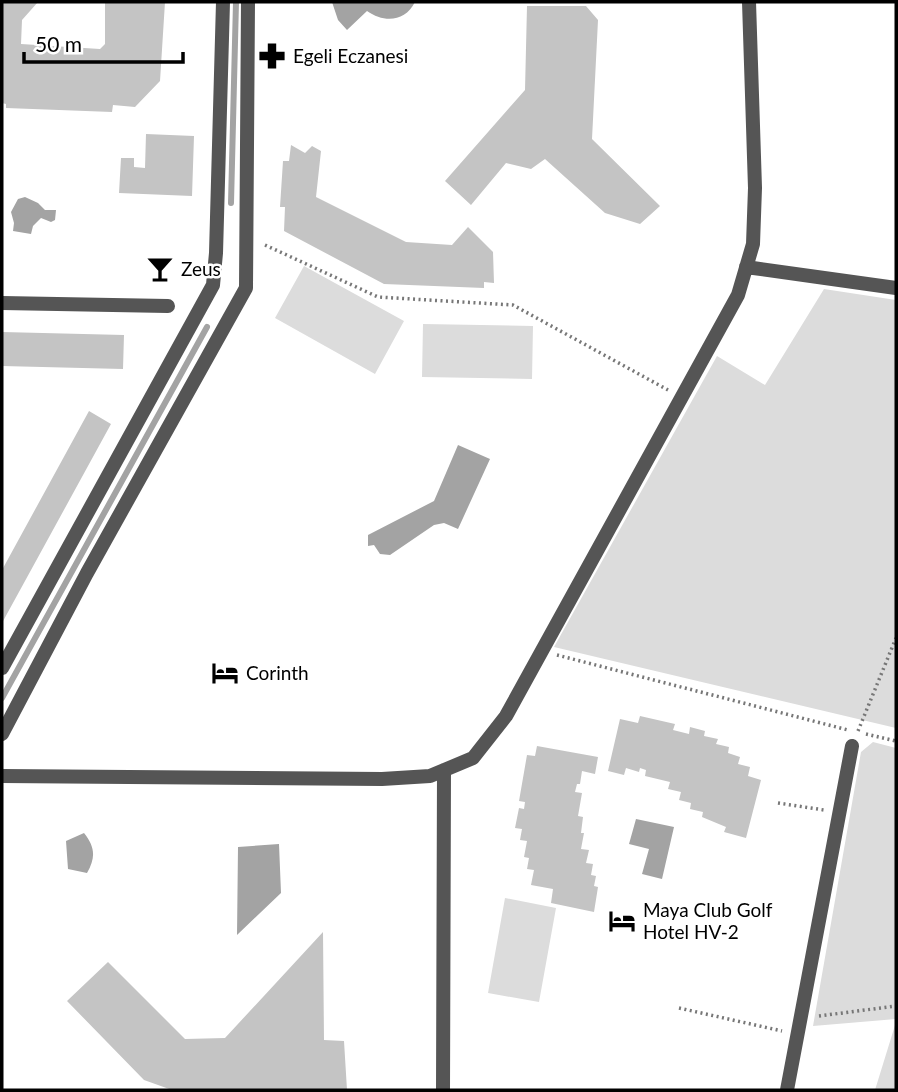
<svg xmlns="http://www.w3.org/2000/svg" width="898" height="1092" viewBox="0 0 898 1092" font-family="Lato,sans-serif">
	<rect width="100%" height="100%" fill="#fff"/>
	<path fill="#dcdcdc" d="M 304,266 L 404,321 L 375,374 L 275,318 Z
		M 824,289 L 896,300 L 896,728 L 554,647 L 717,356 L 765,385 Z
		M 423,324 L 533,326 L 532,379 L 422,377 Z
		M 873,742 L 896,748 L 896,1019 L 813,1026 L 861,752 Z
		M 505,898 L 556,908 L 539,1002 L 488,993 Z
		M 896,1022 L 896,1090 L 875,1090 Z"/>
	<path fill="#a3a3a3" d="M 332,2 L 415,2 C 405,22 384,23 367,11 L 347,30 L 338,20 Z
		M 25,197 L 38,203 L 45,210 L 56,210 L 55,220 L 51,222 L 41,218 L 33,226 L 31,234 L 13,231 L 14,223 L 11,212 L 18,199 Z
		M 458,445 L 490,459 L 458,529 L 444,523 L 434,525 L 390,555 L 380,554 L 374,545 L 368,546 L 368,535 L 434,501 Z
		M 636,819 L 674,827 L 662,879 L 642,874 L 649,849 L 629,844 Z
		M 84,833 C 95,847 96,857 87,873 L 68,869 L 66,841 Z
		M 279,844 L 281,893 L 237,935 L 238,847 Z"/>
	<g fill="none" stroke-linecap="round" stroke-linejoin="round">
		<path stroke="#a3a3a3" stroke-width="6" d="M 231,203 L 236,2
			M 2,698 L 207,327"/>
	</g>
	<path fill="#c4c4c4" d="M 2,2 L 38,2 L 22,20 L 21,44 L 100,49 L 105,44 L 105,2 L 165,2 L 160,81 L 135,107 L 113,105 L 112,112 L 6,108 L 6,104 L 2,103 Z
		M 527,6 L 586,6 L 598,20 L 592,139 L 660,206 L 640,224 L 605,213 L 545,159 L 531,169 L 506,163 L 471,205 L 445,181 L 525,90 Z
		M 146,134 L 194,136 L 192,196 L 119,193 L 121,158 L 134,158 L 134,167 L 145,168 Z
		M 291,145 L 305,153 L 312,146 L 321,151 L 316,197 L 406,242 L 452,245 L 468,227 L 493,252 L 494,283 L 484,282 L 484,288 L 384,284 L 284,231 L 285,207 L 280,207 L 283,161 L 289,161 Z
		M 2,332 L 124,335 L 123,369 L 2,366 Z
		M 89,411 L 111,424 L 2,623 L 2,570 Z
		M 640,716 L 675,724 L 673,730 L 689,734 L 690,727 L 705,731 L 704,736 L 718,739 L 716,744 L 729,747 L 728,753 L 740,757 L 738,764 L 750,767 L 748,776 L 761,780 L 746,838 L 724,832 L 726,827 L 702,817 L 703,812 L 690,809 L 691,803 L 679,800 L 681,792 L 668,789 L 670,782 L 645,776 L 646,770 L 640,768 L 639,772 L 626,768 L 624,775 L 608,771 L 620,719 L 638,723 Z
		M 537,746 L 598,757 L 595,774 L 582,771 L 580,784 L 577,784 L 575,792 L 582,793 L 578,816 L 583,817 L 581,833 L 584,833 L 581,849 L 589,850 L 586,863 L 593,864 L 591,875 L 596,876 L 594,886 L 598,887 L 594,912 L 551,903 L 553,889 L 531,885 L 534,870 L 527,869 L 529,858 L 524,857 L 527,841 L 520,840 L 522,829 L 515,828 L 519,808 L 524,809 L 525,802 L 519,801 L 527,755 L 535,756 Z
		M 323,932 L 324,1040 L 344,1041 L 347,1090 L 172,1090 L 144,1080 L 67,1001 L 108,962 L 185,1039 L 225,1038 Z"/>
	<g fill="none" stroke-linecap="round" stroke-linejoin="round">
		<path stroke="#777" stroke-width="3.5" stroke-dasharray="2 3.5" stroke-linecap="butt" d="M 265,245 L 378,297 L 513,305 L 668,390
			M 557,655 L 848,730
			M 858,731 L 896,638
			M 866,734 L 896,741
			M 778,803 L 824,810
			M 679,1008 L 782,1031
			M 819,1016 L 896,1006"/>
		<path stroke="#555" stroke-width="14" d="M 746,267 L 896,288
			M 2,303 L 168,306
			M 2,668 L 213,285 L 216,253 L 223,2
			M 2,734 L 87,573 L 246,288 L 248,2
			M 2,776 L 382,779 L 430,776 L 473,758 L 506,716 L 738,295 L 753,244 L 755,188 L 749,2
			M 443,1090 L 444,770
			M 787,1090 L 852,746"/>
	</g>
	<defs>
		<g id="pharmacy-bare" transform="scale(2.1)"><path d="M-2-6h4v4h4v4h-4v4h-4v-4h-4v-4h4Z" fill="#000" stroke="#fff" stroke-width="2.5" paint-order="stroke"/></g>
		<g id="bar-bare" transform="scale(2.1)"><path d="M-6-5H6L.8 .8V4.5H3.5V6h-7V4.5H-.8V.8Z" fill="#000" stroke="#fff" stroke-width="2.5" paint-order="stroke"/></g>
		<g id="hotel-bare" transform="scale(2.1)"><path d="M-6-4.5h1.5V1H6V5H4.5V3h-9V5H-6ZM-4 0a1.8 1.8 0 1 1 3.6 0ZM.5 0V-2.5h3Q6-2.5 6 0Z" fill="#000" stroke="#fff" stroke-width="2.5" paint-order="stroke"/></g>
	</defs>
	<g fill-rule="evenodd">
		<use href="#pharmacy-bare" x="272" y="56"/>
		<use href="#bar-bare" x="160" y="269"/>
		<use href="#hotel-bare" x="225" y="673"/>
		<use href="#hotel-bare" x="622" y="921"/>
	</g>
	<g text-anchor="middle" stroke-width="5" stroke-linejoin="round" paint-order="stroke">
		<g font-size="19" fill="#000" stroke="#fff" text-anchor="start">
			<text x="293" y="63">Egeli Eczanesi</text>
			<text x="181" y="276">Zeus</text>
			<text x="246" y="680">Corinth</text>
			<text x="643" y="917">Maya Club Golf<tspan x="643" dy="22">Hotel HV-2</tspan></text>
		</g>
	</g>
	<rect width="898" height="1092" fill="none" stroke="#000000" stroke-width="7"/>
	<path d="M24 52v10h159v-10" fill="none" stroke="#000000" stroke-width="3.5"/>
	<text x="35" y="52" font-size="21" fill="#000000" stroke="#ffffff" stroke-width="5" paint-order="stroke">50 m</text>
</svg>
